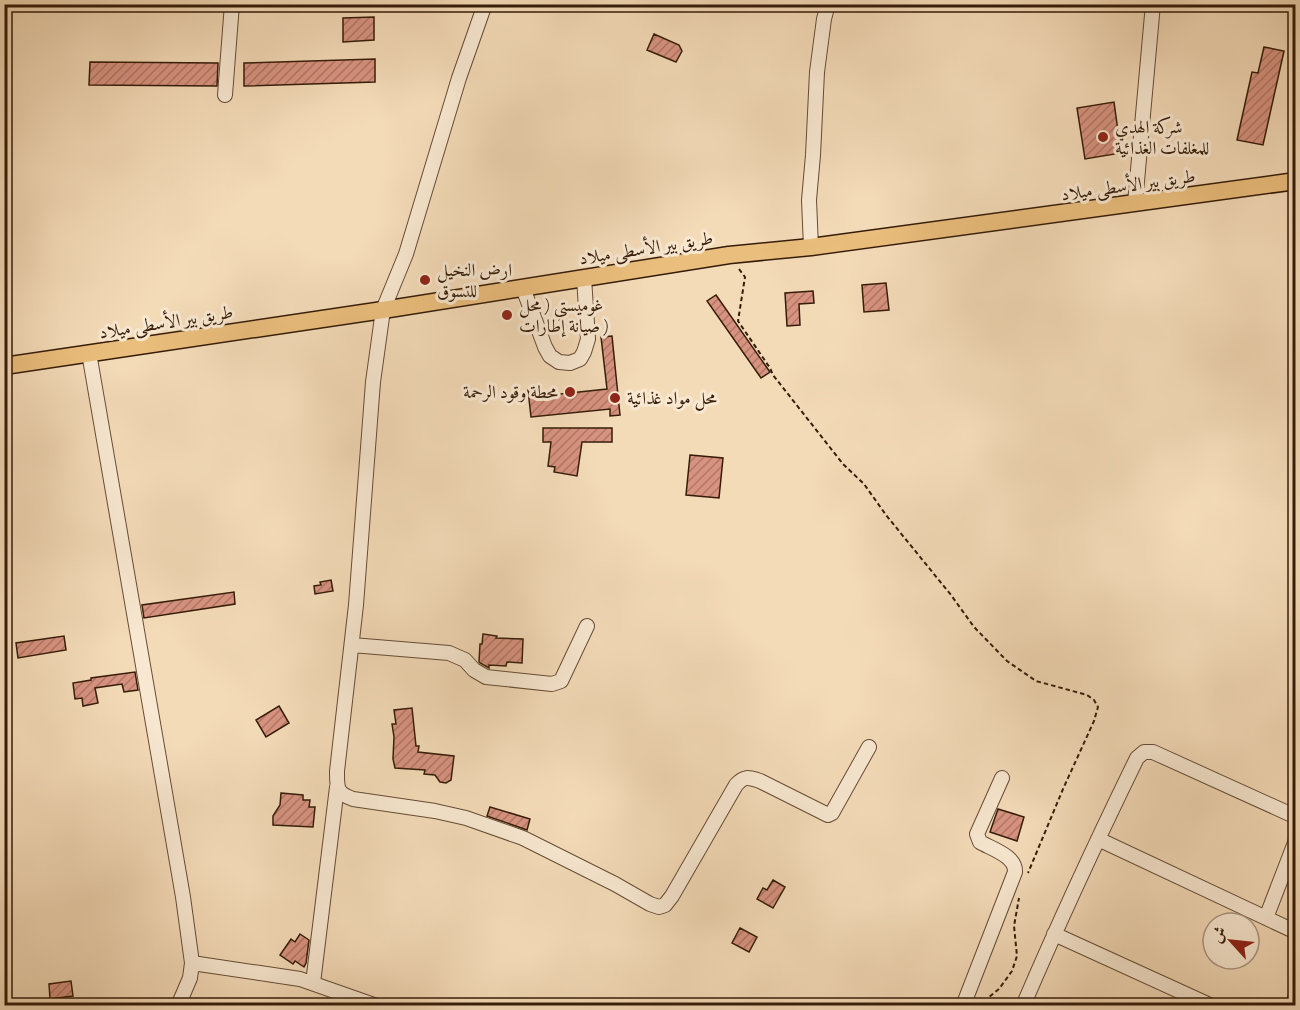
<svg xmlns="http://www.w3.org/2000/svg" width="1300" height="1010" viewBox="0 0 1300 1010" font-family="'IM FELL Double Pica',Amiri,serif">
	<defs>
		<pattern id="building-hatch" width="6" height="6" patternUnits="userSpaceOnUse" patternTransform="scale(1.5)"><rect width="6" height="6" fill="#d89380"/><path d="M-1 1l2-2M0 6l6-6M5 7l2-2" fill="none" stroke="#b07767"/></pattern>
	</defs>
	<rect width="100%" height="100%" fill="#f4dbb8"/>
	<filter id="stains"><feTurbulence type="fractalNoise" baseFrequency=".00333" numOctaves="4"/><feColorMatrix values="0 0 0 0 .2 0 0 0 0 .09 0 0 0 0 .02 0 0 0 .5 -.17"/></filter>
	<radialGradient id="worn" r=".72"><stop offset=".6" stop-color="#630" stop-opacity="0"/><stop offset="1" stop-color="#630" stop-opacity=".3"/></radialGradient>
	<path fill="url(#building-hatch)" stroke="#351c09" stroke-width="1.5" d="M 374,17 L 374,40 L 343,42 L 343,18 Z
		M 654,34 L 679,45 L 682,51 L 676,62 L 647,50 Z
		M 1264,47 L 1284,51 L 1263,145 L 1237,140 L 1252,72 L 1258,73 Z
		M 375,59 L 375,82 L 244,86 L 244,63 Z
		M 90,62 L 218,63 L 217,86 L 89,85 Z
		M 1114,102 L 1121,153 L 1085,159 L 1077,108 Z
		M 886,283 L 889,310 L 864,312 L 862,285 Z
		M 813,291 L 814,303 L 799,304 L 800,325 L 787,326 L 785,293 Z
		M 716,295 L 770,372 L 761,378 L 707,301 Z
		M 612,336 L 620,415 L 610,416 L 610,409 L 531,417 L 528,390 L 540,389 L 541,396 L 607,389 L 601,337 Z
		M 543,428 L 612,428 L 612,442 L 582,442 L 577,476 L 554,472 L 555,467 L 548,466 L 551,442 L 543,442 Z
		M 690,455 L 723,458 L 719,498 L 686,495 Z
		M 331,580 L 333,591 L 315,594 L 314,586 L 321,585 L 320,582 Z
		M 234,592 L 235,604 L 144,618 L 142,605 Z
		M 483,634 L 497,636 L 496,638 L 523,639 L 522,663 L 507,662 L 506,666 L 489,665 L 489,668 L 480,663 L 479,662 L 480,644 L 482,644 Z
		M 64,636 L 66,650 L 18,658 L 16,643 Z
		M 135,672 L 138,690 L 124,692 L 122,684 L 95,688 L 98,703 L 83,706 L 82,698 L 75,699 L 73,683 L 91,680 L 91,678 Z
		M 279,706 L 289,723 L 266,737 L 256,720 Z
		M 412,708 L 416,746 L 419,746 L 418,752 L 454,756 L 451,780 L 446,783 L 440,782 L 435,775 L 424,774 L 425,770 L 395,768 L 393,759 L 394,737 L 392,724 L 396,724 L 394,710 Z
		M 281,793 L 303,795 L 303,800 L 310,800 L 309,807 L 315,807 L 313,827 L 273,825 L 273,816 L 280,805 Z
		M 490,807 L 530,819 L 527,830 L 487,816 Z
		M 998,809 L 1024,817 L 1017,841 L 990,832 Z
		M 773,880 L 785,887 L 773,908 L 757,899 L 763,888 L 767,890 Z
		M 740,928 L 757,937 L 749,952 L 732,943 Z
		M 300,934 L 309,940 L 306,963 L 304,967 L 295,961 L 293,964 L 280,955 L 291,939 L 295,942 Z
		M 71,981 L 73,996 L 50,999 L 49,984 Z"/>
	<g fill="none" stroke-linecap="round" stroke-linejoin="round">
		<g stroke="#654c35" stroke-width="16">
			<path id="minor" d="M 485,4 L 459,78 L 406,254 L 383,310 L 373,382 L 356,605 L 337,771 C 337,788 336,793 353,799 L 435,811 L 466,818 L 523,838 L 615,884 L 650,904 L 659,907 L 665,905 L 672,896 L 736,785 C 744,776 748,777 760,781 L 828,815 L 832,813 L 869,747
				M 225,95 L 232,4
				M 1135,203 L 1153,4
				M 811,247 L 809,200 L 813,155 L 817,72 L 824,19 L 828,4
				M 523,288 L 545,347 L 550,356 L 559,362 L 570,363 L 580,359 L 584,352 L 588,339 L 584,278
				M 89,353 L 183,897 L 192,963 L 190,978 L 178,1006
				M 352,645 L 449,653 L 465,660 L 474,670 L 486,677 L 552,684 L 561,681 L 587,626
				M 1098,839 L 1296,932
				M 1266,918 L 1296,840
				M 1054,934 L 1212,1006
				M 192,963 L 300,979 L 377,1006
				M 313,983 L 337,787
				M 963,1006 L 1015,872 C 1016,856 992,849 980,842 L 977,834 L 1002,778
				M 1023,1006 C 1059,922 1097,840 1137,758 L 1144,752 L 1153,752 L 1292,815 L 1296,818
				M 1293,1006 L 1296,994"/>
		</g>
		<g stroke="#351c09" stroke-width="19">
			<path id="major" d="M 4,366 L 383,310 L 729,255 L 811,247 L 1296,181"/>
		</g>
		<path stroke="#351c09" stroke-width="2" stroke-dasharray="4.5 3" stroke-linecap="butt" d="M 739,269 L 745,277 L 738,321 L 770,368 L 773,375 L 843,464 L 864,484 L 886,515 L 951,595 L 974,627 L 1007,661 L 1036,681 L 1087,695 L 1094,700 L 1098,707 L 1094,721 L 1063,789 L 1028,873
			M 978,1006 L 999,989 L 1012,971 L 1017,956 L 1014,926 L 1019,898"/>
		<use href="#minor" stroke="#f8e8d1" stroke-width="14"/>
		<use href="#major" stroke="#eabe7c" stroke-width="16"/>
	</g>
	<g fill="#8f2418" stroke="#f8e8d1" stroke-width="2">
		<circle cx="1103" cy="137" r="6"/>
		<circle cx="425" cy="280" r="6"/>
		<circle cx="507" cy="315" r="6"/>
		<circle cx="570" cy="392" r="6"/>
		<circle cx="615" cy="398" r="6"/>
	</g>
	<g text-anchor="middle" stroke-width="6" stroke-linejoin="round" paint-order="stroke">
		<g font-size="18" fill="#351c09" stroke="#f8e8d1" text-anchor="start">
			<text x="1115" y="133">شركة الهدي<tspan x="1115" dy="21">للمغلفات الغذائية</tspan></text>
			<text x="437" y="276">ارض النخيل<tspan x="437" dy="21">للتسوق</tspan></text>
			<text x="519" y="311">غوميستي ( محل<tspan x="519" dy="21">صيانة إطارات )</tspan></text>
			<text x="558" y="398" text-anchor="end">محطة وقود الرحمة</text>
			<text x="627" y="404">محل مواد غذائية</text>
		</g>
		<g font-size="18" fill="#351c09" stroke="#f8e8d1">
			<text transform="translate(1128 185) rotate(-8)" y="6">طريق بير الأسطى ميلاد</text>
			<text transform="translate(646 248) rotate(-9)" y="6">طريق بير الأسطى ميلاد</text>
			<text transform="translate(166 322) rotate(-9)" y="6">طريق بير الأسطى ميلاد</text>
		</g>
	</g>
	<rect width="1300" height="1010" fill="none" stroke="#f4dbb8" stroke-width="24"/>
	<rect x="6" y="6" width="1288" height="998" fill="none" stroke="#351c09" stroke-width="3"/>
	<rect x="12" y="12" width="1276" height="986" fill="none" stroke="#351c09" stroke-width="1.5"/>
	<g transform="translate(1231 941) rotate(297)"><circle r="28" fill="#f8e8d1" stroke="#aa9681" stroke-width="1.5"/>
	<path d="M0-4.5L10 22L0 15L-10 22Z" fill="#8f2418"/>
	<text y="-9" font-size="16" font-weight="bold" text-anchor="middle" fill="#351c09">ش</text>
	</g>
	<rect width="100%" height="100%" filter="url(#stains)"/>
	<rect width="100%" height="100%" fill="url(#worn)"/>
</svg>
